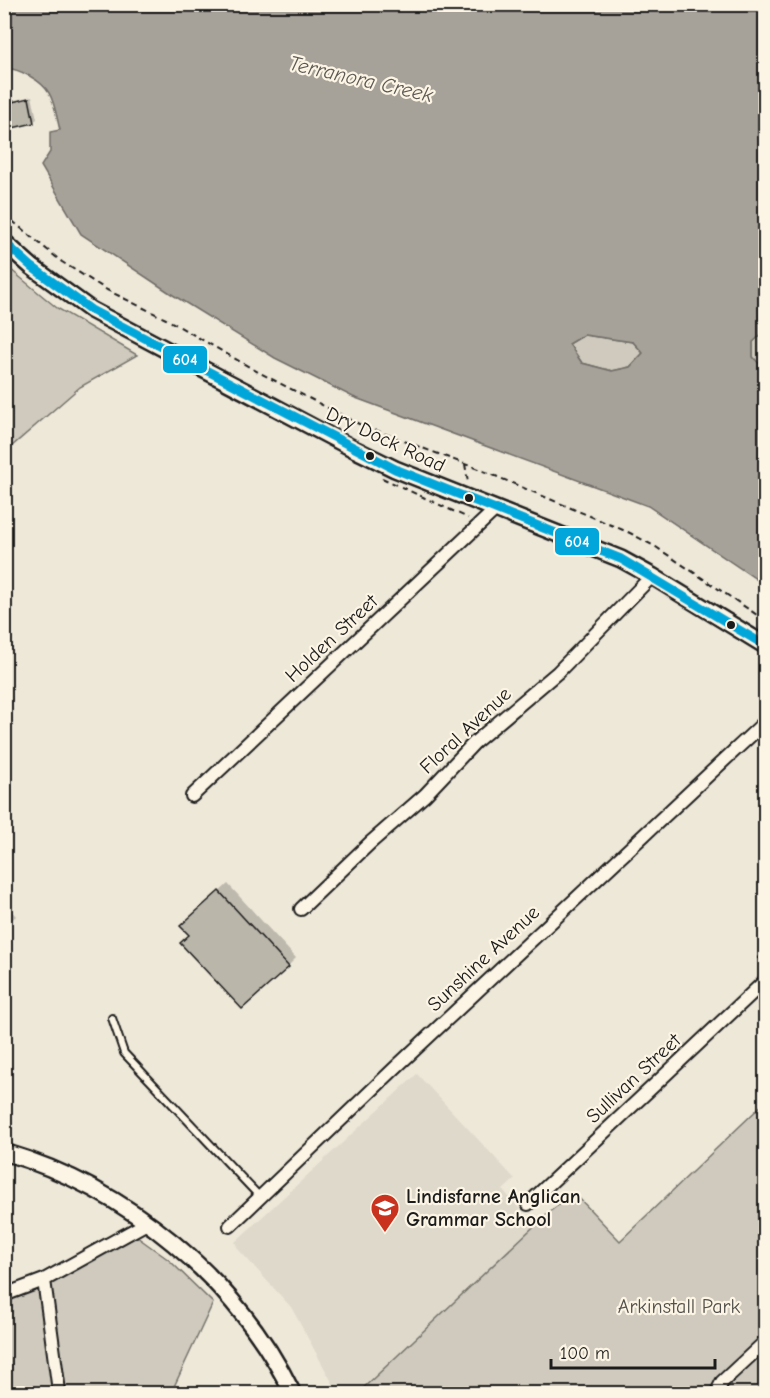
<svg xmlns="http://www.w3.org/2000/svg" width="770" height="1398" viewBox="0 0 770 1398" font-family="'Comic Neue',sans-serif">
	<rect width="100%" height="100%" fill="#eee8d9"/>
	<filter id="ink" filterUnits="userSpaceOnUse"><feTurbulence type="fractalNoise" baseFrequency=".0167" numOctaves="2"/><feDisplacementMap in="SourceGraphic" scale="12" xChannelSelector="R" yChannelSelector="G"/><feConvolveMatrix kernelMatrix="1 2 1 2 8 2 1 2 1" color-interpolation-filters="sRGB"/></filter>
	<g filter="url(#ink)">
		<path fill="#ded9cb" d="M 417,1074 L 515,1179 L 503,1190 L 534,1226 L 357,1393 L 338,1393 L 291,1307 L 238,1249 L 235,1242 Z"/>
		<path fill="#cfcabd" stroke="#76736c" stroke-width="1.5" d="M 4,264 L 57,308 L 137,355 L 80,387 L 5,452 Z
			M 765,330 L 765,370 L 753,357 L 753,342 Z
			M 584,335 L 633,342 L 643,353 L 630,367 L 612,371 L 582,363 L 569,344 Z
			M 765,1102 L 765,1393 L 357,1394 L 548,1213 L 574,1193 L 620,1241 Z
			M 126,1229 L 169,1260 L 213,1303 L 171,1393 L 5,1394 L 5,1289 L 32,1279 Z"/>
		<path fill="#a7a299" stroke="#6f6c67" stroke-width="1.5" fill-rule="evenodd" d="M 5,4 L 765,5 L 766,330 L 753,342 L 753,357 L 765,370 L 765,585 L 648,506 L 353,397 L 275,358 L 173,295 L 81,234 L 41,166 L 50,152 L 50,132 L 60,130 C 57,119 55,103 49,93 C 41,80 20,69 5,68 ZM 584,335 L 633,342 L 643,353 L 630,367 L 612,371 L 582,363 L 569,344 Z"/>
		<path fill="#0003" d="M 32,96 L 37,119 L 33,122 L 10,127 L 11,132 L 4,136 L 4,103 Z
			M 228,884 L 296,958 L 288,966 L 190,935 L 190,918 Z
			M 7,906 L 16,916 L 4,927 L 4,908 Z"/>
		<path fill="#bab6aa" stroke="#1c1c1c" stroke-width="1.5" d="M 29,98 L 34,123 L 4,130 L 4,104 Z
			M 219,891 L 289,967 L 242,1009 L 180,943 L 189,935 L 180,926 Z"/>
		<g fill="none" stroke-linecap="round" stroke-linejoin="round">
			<g stroke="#1c1c1c" stroke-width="10">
				<path id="service" d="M 112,1018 L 124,1053 L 260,1197"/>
			</g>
			<g stroke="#1c1c1c" stroke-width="16">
				<path id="minor" d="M 192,796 L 496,509
					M 301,909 L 370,843 L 425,795 L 474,743 L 558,672 L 652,576
					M 528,1204 L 766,980
					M 230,1226 L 395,1068 L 766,721
					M 4,1295 L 44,1280
					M 57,1394 L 59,1391 L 44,1280 L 147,1223
					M 716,1394 L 722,1382 L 766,1341"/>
			</g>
			<g stroke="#1c1c1c" stroke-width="20">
				<path id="tertiary" d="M 4,242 L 32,267 L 91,310 L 356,450 L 395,469 L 621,559 L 652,576 L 766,646
					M 4,1152 C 127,1188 237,1279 293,1394"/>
			</g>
			<path stroke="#1c1c1c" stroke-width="2" stroke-dasharray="6 4.5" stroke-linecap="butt" d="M 4,214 L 62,262 L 107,290 L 166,319 L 260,373 L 359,424 L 486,472 L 630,533 L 656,547 L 766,621
				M 465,464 L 468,482
				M 382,478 L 468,518
				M 766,950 L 758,957 L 766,966"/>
			<use href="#service" stroke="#fcf5e5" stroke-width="6"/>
			<use href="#minor" stroke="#fcf5e5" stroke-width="12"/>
			<use href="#tertiary" stroke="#fcf5e5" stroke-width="15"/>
			<g stroke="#fcf5e5" stroke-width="14">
				<path id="bus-1" d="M 4,242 L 32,267 L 91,310 L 395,469 L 621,559 L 766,646"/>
			</g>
			<use href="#bus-1" stroke="#03a6da" stroke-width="9"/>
		</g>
	</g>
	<defs>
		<g id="school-pin" transform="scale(1.5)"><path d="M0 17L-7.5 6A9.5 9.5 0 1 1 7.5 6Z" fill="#c8321e" stroke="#fcf5e5"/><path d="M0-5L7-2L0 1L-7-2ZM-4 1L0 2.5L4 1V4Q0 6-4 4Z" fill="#fff"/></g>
	</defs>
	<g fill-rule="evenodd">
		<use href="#school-pin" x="385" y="1208"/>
	</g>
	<g fill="#1c1c1c" stroke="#fcf5e5" stroke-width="2">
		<circle cx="370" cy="456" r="5"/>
		<circle cx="469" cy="498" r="5"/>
		<circle cx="731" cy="625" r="5"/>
	</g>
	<g text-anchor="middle" stroke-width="4.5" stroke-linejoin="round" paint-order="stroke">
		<g font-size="20" fill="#1c1c1c" stroke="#fcf5e5">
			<text transform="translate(386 439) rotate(25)" y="7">Dry Dock Road</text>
			<text transform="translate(331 638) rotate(-43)" y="7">Holden Street</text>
			<text transform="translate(465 730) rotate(-43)" y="7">Floral Avenue</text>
			<text transform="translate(483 958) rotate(-43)" y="7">Sunshine Avenue</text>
			<text transform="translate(633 1078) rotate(-43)" y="7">Sullivan Street</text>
		</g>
		<g font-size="20" font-weight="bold" fill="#1c1c1c" stroke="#fcf5e5" text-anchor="start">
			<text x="406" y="1203">Lindisfarne Anglican<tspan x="406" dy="23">Grammar School</tspan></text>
		</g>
		<g font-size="20" fill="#52504c" stroke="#fcf5e5">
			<text x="679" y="1313">Arkinstall Park</text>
		</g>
		<g font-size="21" font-style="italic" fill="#5b5854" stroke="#fcf5e5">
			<text transform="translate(361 79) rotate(13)" y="7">Terranora Creek</text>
		</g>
	</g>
	<g stroke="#fcf5e5" stroke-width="2">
		<rect x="162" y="345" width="46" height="29" rx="6" fill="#03a6da"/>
		<rect x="554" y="527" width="46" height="29" rx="6" fill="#03a6da"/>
	</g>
	<g font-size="16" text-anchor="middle" font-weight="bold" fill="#fff">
		<text x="185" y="365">604</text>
		<text x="577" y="547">604</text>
	</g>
	<rect width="770" height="1398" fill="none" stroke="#fcf5e5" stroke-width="24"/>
	<rect x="12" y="12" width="746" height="1374" fill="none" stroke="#1c1c1c" stroke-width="2" filter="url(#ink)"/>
	<path d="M551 1359v9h164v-9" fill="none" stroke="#1c1c1c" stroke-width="3"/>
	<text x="560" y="1359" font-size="18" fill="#1c1c1c" stroke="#fcf5e5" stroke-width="4.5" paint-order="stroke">100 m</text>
</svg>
